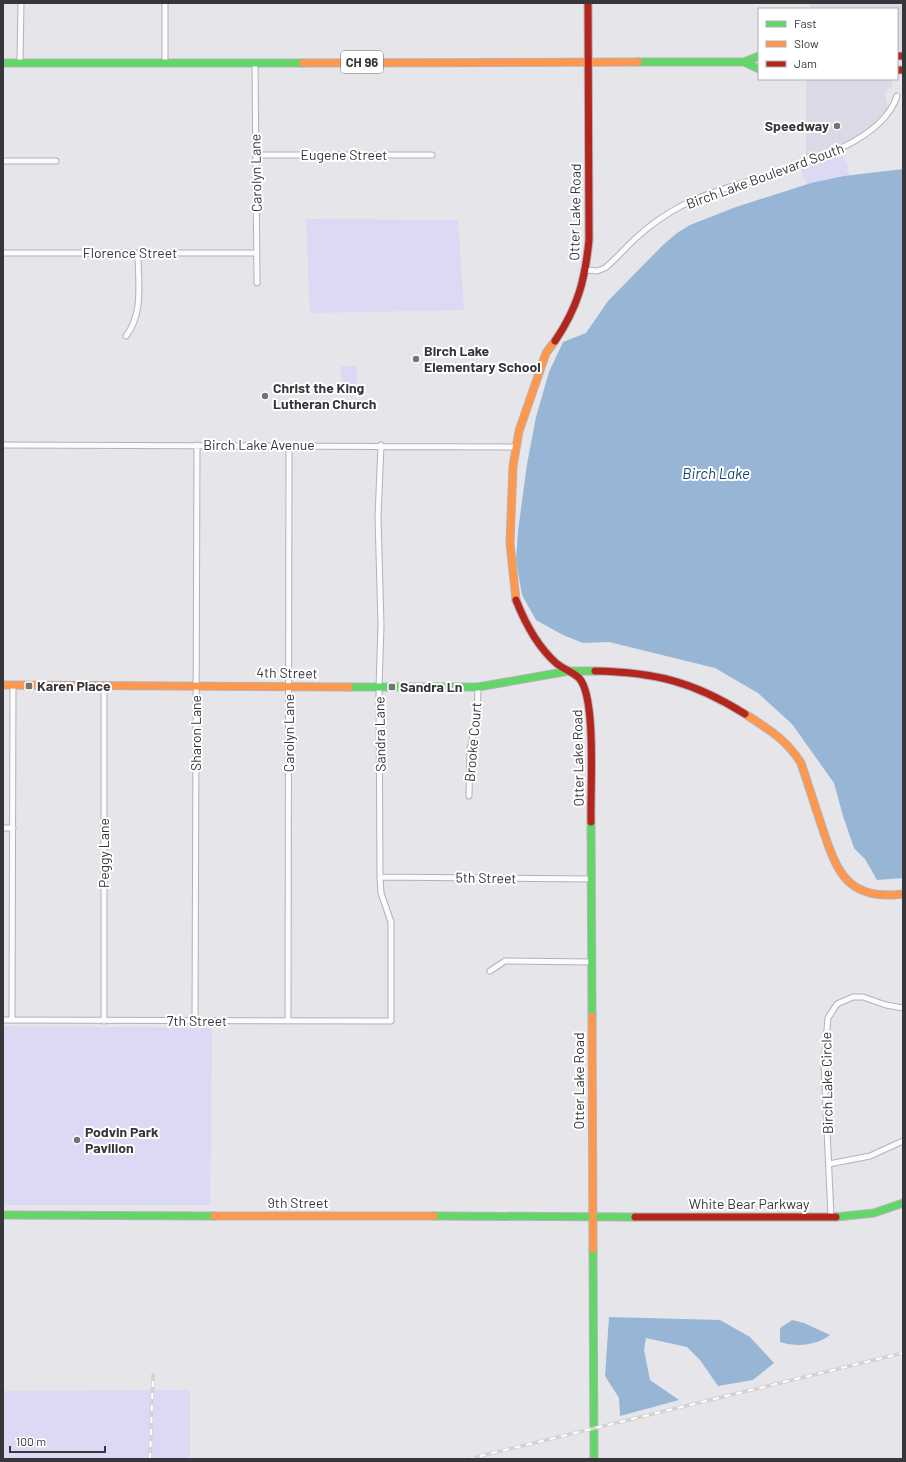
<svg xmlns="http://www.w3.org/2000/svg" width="906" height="1462" viewBox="0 0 906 1462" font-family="Barlow,sans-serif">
	<rect width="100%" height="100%" fill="#e5e5ea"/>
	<path fill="#dad9e5" d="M 810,3 L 903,3 L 903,50 L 897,50 L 897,9 L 810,9 Z
		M 806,79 L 892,79 L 892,86 L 888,89 L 885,95 L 888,108 L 872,126 L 857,137 L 832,149 L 806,158 Z"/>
	<path fill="#dbd9f3" d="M 842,155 L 847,163 L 849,175 L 807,184 L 804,178 L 801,169 Z
		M 306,219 L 458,220 L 464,310 L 310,313 Z
		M 341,366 L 357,366 L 357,391 L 342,390 Z
		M 3,1026 L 212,1028 L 210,1205 L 3,1205 Z
		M 190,1390 L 190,1459 L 3,1459 L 3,1391 Z"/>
	<path fill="#97b6d6" d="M 903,169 L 903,878 L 877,880 L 865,859 L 854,848 L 843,816 L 834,783 L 792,724 L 758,693 L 715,668 L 609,642 L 583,643 L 563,635 L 536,620 L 522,595 L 516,560 L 518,531 L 527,464 L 536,417 L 549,372 L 563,342 L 586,333 L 608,301 L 662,246 L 677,233 L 690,225 L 736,207 L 811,183 L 844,176 Z
		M 609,1317 L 720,1320 L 750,1337 L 774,1363 L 753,1380 L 718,1386 L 700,1360 L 687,1347 L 646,1338 L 644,1350 L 650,1380 L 679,1400 L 620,1416 L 619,1398 L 605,1376 Z
		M 792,1320 L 804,1323 L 830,1335 C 815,1346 797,1347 780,1342 L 780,1328 Z"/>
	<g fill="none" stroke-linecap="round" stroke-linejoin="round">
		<g stroke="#b3b2b7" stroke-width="7">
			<path id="street" d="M 20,63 L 21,3
				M 165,63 L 165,3
				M 255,63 L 257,283
				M 256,155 L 432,155
				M 3,161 L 56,161
				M 3,253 L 257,253
				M 587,270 L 597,271 L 605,268 C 616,259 625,248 636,238 C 650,225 666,214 683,205 C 738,176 877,160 897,96
				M 126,336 C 144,313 138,281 138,253
				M 3,445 L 515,447
				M 469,796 L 470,749 L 477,720 L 478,687
				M 3,828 L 13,828
				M 380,877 L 591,879
				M 490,971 L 505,961 L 592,962
				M 3,1020 L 391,1021 L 391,922 L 381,893 L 380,877 L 379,688 L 381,625 L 378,517 L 381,445
				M 12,1020 L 13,685
				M 104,1021 L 104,685
				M 195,1021 L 197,445
				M 288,1021 L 289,445
				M 829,1164 L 870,1156 L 903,1141
				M 831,1217 L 824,1064 L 828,1018 L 837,1004 L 853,997 L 863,997 L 886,1005 L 903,1008"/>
		</g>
		<g stroke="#b3b2b7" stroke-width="9">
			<path id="fast" d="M 638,62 L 744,62 L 759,56
				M 744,62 L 759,69
				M 3,63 L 303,63
				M 349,687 L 478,687 L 569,671 L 595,671
				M 591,822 L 592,1016
				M 3,1215 L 214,1216
				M 434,1216 L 635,1217
				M 836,1217 L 874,1213 L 903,1203
				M 593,1249 L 594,1459"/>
		</g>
		<g stroke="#b3b2b7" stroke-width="9">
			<path id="slow" d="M 303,63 L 638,62
				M 516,600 L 510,543 L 513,466 L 519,431 L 546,353 L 555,341
				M 3,685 L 349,687
				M 745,714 C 768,729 786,739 801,763 C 808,784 815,806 822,827 C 837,873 848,901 903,894
				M 592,1016 L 593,1249
				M 214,1216 L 434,1216"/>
		</g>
		<g stroke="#b3b2b7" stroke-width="9">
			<path id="jam" d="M 897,56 L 903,56
				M 897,70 L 903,70
				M 555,341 C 578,307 585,280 589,240 L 588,3
				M 516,600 C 525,623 537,646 556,663 C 563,669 573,672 579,678 C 597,697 590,793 591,822
				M 595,671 C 655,672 694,682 745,714
				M 635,1217 L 836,1217"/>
		</g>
		<use href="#street" stroke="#fbfbfc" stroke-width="5"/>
		<use href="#fast" stroke="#63d668" stroke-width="7"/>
		<use href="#slow" stroke="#ff974d" stroke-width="7"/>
		<use href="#jam" stroke="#b3261e" stroke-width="7"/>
		<g stroke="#d3d3d5" stroke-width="3.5">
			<path id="rail" d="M 150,1459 L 153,1375
				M 468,1459 L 903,1353"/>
		</g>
		<use href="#rail" stroke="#fff" stroke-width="2" stroke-dasharray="6" stroke-linecap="butt"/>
	</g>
	<g fill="#747378" stroke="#fff" stroke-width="1.5">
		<circle cx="837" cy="126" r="4"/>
		<circle cx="416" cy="359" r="4"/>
		<circle cx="265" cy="396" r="4"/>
		<rect x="25" y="682" width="8" height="8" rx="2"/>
		<rect x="388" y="683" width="8" height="8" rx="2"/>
		<circle cx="77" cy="1140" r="4"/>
	</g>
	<g text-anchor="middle" stroke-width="4" stroke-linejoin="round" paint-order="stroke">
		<rect fill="#fff" stroke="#737276" stroke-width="1" x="341" y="51" width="42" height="22" rx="3"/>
		<g font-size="13" font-weight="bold" fill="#37363b">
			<text x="362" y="67">CH 96</text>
		</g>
		<g font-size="14" font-weight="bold" fill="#37363b" stroke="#fff" text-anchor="start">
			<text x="829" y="131" text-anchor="end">Speedway</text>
			<text x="424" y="356">Birch Lake<tspan x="424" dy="16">Elementary School</tspan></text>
			<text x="273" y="393">Christ the King<tspan x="273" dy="16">Lutheran Church</tspan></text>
			<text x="37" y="691">Karen Place</text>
			<text x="400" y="692">Sandra Ln</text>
			<text x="85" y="1137">Podvin Park<tspan x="85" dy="16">Pavilion</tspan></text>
		</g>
		<g font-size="14" fill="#37363b" stroke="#fff">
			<text x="344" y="160">Eugene Street</text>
			<text transform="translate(256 173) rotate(-91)" y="5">Carolyn Lane</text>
			<text transform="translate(765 176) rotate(-20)" y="5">Birch Lake Boulevard South</text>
			<text transform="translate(575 212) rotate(-89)" y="5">Otter Lake Road</text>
			<text x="130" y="258">Florence Street</text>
			<text x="259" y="450">Birch Lake Avenue</text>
			<text transform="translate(287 673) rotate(1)" y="5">4th Street</text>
			<text transform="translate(196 733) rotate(-90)" y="5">Sharon Lane</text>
			<text transform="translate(289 733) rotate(-90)" y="5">Carolyn Lane</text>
			<text transform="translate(380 734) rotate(-91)" y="5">Sandra Lane</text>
			<text transform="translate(473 742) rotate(-85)" y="5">Brooke Court</text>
			<text transform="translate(578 758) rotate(-91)" y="5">Otter Lake Road</text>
			<text transform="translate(104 853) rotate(-90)" y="5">Peggy Lane</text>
			<text transform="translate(486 878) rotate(1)" y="5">5th Street</text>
			<text x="197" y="1026">7th Street</text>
			<text transform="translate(579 1081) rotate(-90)" y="5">Otter Lake Road</text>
			<text transform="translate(827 1083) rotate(-91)" y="5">Birch Lake Circle</text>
			<text x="298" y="1208">9th Street</text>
			<text x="749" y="1209">White Bear Parkway</text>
		</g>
		<g font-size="15" font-style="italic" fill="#14456e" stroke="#fff">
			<text x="716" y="479">Birch Lake</text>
		</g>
	</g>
	<rect width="906" height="1462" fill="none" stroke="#37363b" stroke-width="8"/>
	<rect x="758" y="8" width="140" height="72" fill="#ffffff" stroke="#afafb1"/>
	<rect x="766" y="21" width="20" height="6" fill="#63d668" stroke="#afafb1"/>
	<text x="794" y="28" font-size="12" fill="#37363b">Fast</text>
	<rect x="766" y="41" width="20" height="6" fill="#ff974d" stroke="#afafb1"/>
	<text x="794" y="48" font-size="12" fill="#37363b">Slow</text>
	<rect x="766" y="61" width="20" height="6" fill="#b3261e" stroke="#afafb1"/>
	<text x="794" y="68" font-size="12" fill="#37363b">Jam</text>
	<path d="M10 1446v6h95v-6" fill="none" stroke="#37363b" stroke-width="2"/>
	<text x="16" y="1446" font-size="12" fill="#37363b" stroke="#ffffff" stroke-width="3" paint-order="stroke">100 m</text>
</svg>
